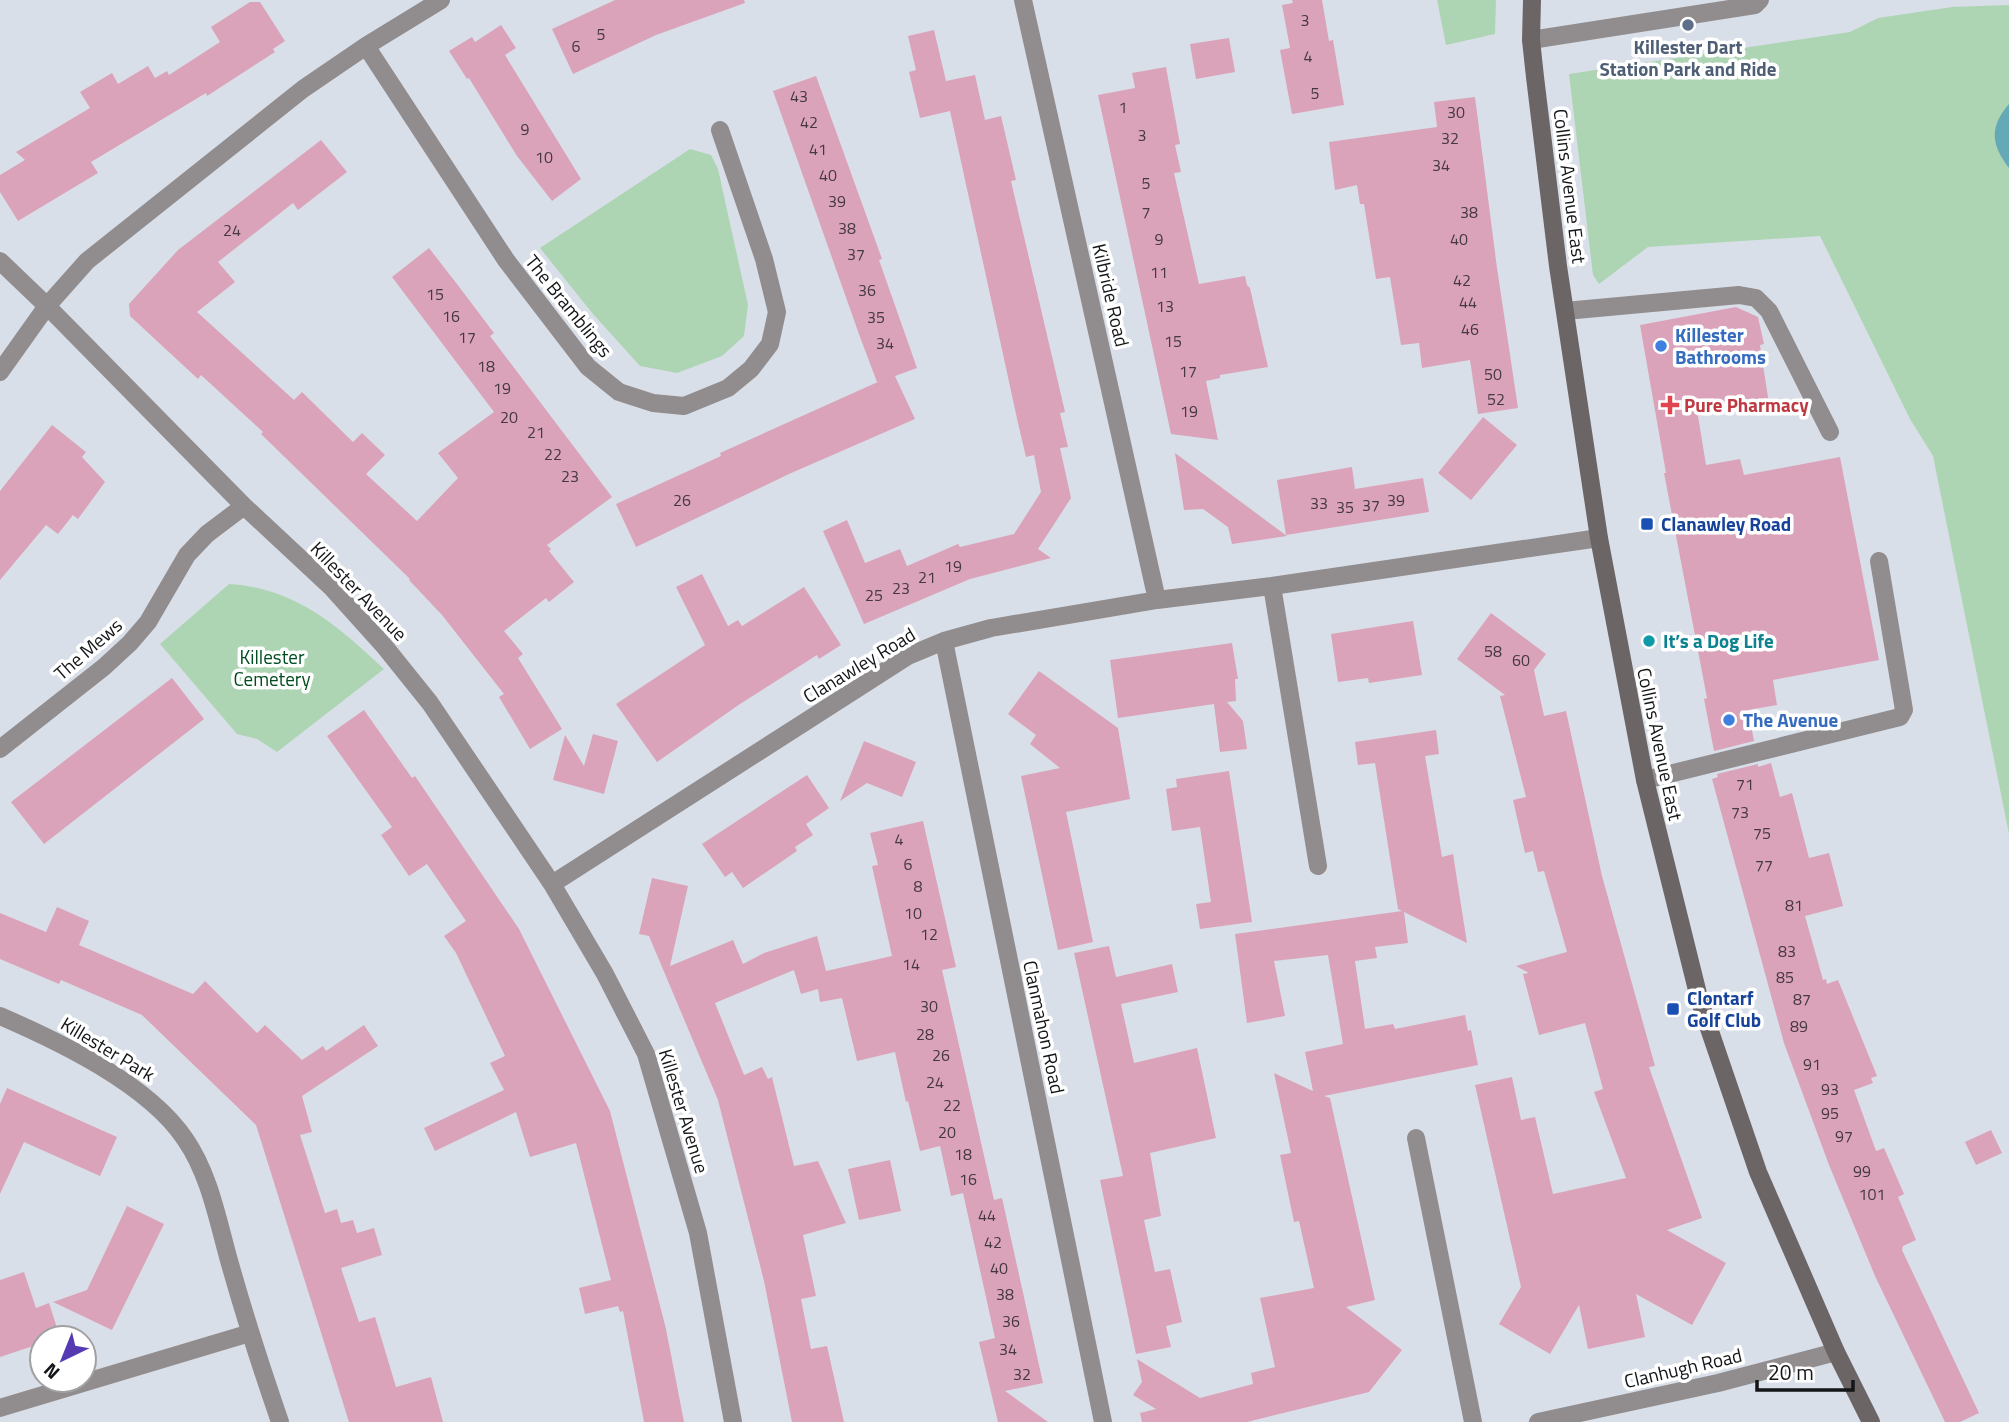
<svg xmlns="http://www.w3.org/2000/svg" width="2009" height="1422" viewBox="0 0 2009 1422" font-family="'Titillium Web',sans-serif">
	<rect width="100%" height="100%" fill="#d9dfe8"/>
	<path fill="#add5b4" d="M 1437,0 L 1496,0 L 1495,34 L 1446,45 Z
		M 2009,5 L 2009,834 L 1933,456 L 1910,419 L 1820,236 L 1648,247 L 1599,284 L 1593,275 L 1569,74 L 1850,32 L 1878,18 L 1952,7 Z
		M 690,149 L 711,155 L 718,169 L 748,305 L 744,336 L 722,356 L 677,373 L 640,366 L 593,314 L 540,248 Z
		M 229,584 C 295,588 337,625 384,669 L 277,752 L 257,739 L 237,734 L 160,644 Z"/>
	<path fill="#65a8b6" d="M 2009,104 L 2009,168 C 1991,145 1989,127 2009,104 Z"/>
	<path fill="#daa3ba" d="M 615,0 L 744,0 L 745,3 L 656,35 L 573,74 L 552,29 Z
		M 1292,0 L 1322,0 L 1329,41 L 1333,40 L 1344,105 L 1292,114 L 1280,50 L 1290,48 L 1282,5 L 1293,3 Z
		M 250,2 L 260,2 L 285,41 L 273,49 L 275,52 L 207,96 L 206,93 L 91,162 L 98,173 L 18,221 L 0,192 L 0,175 L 25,160 L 16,152 L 90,108 L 80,92 L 112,73 L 118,84 L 148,66 L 155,78 L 167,71 L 169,75 L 220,42 L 211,27 Z
		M 501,25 L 516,48 L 505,55 L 581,179 L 552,201 L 517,156 L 469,78 L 467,79 L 449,51 L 472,37 L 475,42 Z
		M 934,30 L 946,81 L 975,75 L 985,120 L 1001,116 L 1016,180 L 1011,181 L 1065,412 L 1060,413 L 1068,447 L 1060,448 L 1071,498 L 1038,549 L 1051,558 L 970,579 L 864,624 L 823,531 L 847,520 L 865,563 L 900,549 L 907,566 L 958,544 L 960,547 L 1014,534 L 1041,492 L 1034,455 L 1026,457 L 1018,423 L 950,111 L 920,118 L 909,72 L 916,70 L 908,36 Z
		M 1229,38 L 1235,72 L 1196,79 L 1190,44 Z
		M 1166,67 L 1180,144 L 1175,145 L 1181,172 L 1174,173 L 1199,284 L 1245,276 L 1247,285 L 1250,288 L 1268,367 L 1220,375 L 1220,378 L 1206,381 L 1218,440 L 1171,434 L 1098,95 L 1135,88 L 1132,73 Z
		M 816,76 L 882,259 L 879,260 L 917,368 L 895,376 L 915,419 L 789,474 L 636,547 L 616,504 L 721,456 L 720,453 L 880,381 L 877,382 L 860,337 L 773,91 Z
		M 1475,97 L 1497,268 L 1518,408 L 1478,414 L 1470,360 L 1422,368 L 1419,343 L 1401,345 L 1390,277 L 1376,279 L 1364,204 L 1360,204 L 1357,185 L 1335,190 L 1329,142 L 1437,127 L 1434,102 Z
		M 321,140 L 347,172 L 298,210 L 293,203 L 218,262 L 235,282 L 197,312 L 294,400 L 302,392 L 353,442 L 362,433 L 385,455 L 366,474 L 417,521 L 458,478 L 438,453 L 494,412 L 392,277 L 429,248 L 460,288 L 494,333 L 490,336 L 612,497 L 547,545 L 551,549 L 549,551 L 574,582 L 549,602 L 546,598 L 504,631 L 523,654 L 518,658 L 562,729 L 530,749 L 499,697 L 504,694 L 442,615 L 409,580 L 410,579 L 261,434 L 263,432 L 201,375 L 198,379 L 130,316 L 129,304 L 178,250 Z
		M 1736,307 L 1758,317 L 1764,344 L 1760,345 L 1769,404 L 1698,416 L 1706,465 L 1740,459 L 1744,475 L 1840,457 L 1879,660 L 1773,680 L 1777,705 L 1748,710 L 1754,741 L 1714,751 L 1704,699 L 1707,698 L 1664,473 L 1666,473 L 1640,325 Z
		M 1483,417 L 1517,445 L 1471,500 L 1438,473 Z
		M 52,425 L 86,452 L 82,457 L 105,482 L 78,519 L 73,515 L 58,534 L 46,525 L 0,580 L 0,491 Z
		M 1175,453 L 1287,536 L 1232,544 L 1228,527 L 1203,509 L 1184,510 Z
		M 1352,467 L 1355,489 L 1423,478 L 1429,512 L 1286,535 L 1277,480 Z
		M 702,574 L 728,626 L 738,620 L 742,626 L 804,587 L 841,645 L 819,659 L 817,655 L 740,704 L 657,762 L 616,704 L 705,645 L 676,587 Z
		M 1491,613 L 1546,654 L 1534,670 L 1544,716 L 1566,711 L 1602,876 L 1655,1066 L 1649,1067 L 1702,1218 L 1667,1230 L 1726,1263 L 1692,1325 L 1636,1294 L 1645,1337 L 1588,1349 L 1579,1305 L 1550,1354 L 1499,1324 L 1521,1287 L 1475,1085 L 1512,1077 L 1521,1120 L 1535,1117 L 1553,1194 L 1626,1178 L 1594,1092 L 1603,1089 L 1585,1023 L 1539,1035 L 1523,974 L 1529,973 L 1516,966 L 1567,952 L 1544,871 L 1538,872 L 1533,851 L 1525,853 L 1513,800 L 1526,797 L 1500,696 L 1505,695 L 1457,659 Z
		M 1413,621 L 1422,675 L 1369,683 L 1368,678 L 1338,682 L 1331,634 Z
		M 1232,643 L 1238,679 L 1235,679 L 1236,701 L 1227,702 L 1243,721 L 1247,749 L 1220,752 L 1214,704 L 1118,718 L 1110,660 Z
		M 1039,671 L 1118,728 L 1130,799 L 1066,812 L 1093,942 L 1058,950 L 1021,776 L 1060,768 L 1030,744 L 1036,735 L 1008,714 Z
		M 172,678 L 204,719 L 44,844 L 11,802 Z
		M 364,710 L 412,778 L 415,776 L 519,929 L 610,1111 L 666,1329 L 684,1422 L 644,1422 L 623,1311 L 620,1312 L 618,1306 L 585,1314 L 579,1288 L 611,1280 L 576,1143 L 530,1157 L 516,1112 L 435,1151 L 424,1128 L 504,1090 L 490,1063 L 505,1056 L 456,953 L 444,936 L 466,921 L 427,864 L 409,876 L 381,835 L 392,827 L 327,736 Z
		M 1436,730 L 1439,754 L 1425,756 L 1442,857 L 1453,854 L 1467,943 L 1404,912 L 1408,943 L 1375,947 L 1377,958 L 1355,961 L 1365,1029 L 1393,1024 L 1395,1029 L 1465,1015 L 1468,1031 L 1471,1030 L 1478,1065 L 1324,1096 L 1330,1098 L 1375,1300 L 1346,1307 L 1402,1350 L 1369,1392 L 1247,1422 L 1142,1422 L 1140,1413 L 1156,1409 L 1133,1395 L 1142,1382 L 1137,1359 L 1200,1398 L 1253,1384 L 1251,1373 L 1275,1367 L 1260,1298 L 1314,1288 L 1299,1221 L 1294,1222 L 1280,1155 L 1291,1153 L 1274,1073 L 1313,1091 L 1305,1052 L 1343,1044 L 1328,955 L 1274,961 L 1285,1016 L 1247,1023 L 1235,934 L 1402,911 L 1398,909 L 1375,763 L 1358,765 L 1355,742 Z
		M 593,734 L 618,741 L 604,794 L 553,780 L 565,735 L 584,766 Z
		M 864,741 L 916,762 L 902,797 L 867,783 L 840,801 Z
		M 1771,763 L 1780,797 L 1792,793 L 1809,858 L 1829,853 L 1843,906 L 1805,916 L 1823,980 L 1826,979 L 1827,984 L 1838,980 L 1877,1076 L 1871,1078 L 1873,1083 L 1854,1090 L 1876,1151 L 1884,1148 L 1904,1194 L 1898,1197 L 1916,1240 L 1903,1246 L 1902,1250 L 1979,1413 L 1960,1422 L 1945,1422 L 1875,1276 L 1829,1165 L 1784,1043 L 1712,779 L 1718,777 L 1717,774 L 1758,764 L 1758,767 Z
		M 1229,771 L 1252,922 L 1200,929 L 1196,904 L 1211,902 L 1200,827 L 1172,831 L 1166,789 L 1177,787 L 1176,779 Z
		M 807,775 L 829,808 L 806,824 L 813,835 L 795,847 L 797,851 L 743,888 L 732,872 L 725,877 L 702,844 Z
		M 923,821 L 956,967 L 942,970 L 994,1200 L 1002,1198 L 1043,1383 L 1005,1391 L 1048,1422 L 998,1422 L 979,1342 L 995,1338 L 963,1193 L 951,1196 L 940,1146 L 920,1151 L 908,1101 L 906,1102 L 895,1052 L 857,1061 L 842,998 L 820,1002 L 818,989 L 801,994 L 794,970 L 715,1003 L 744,1075 L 762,1067 L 768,1079 L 772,1077 L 794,1166 L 818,1161 L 846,1223 L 803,1235 L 816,1296 L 801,1299 L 811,1349 L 827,1346 L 844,1422 L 792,1422 L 764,1281 L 718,1100 L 649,936 L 639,934 L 652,878 L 688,886 L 670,966 L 733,940 L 743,964 L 764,953 L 817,936 L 826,971 L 892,956 L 872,866 L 878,865 L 870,833 Z
		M 57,907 L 89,921 L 79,945 L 193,994 L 205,981 L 257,1033 L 265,1025 L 302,1060 L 323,1046 L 326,1051 L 364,1025 L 378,1046 L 302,1096 L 312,1132 L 300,1135 L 325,1213 L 337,1209 L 341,1223 L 353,1220 L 357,1233 L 374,1228 L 382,1255 L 341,1268 L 359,1322 L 375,1317 L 396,1387 L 431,1377 L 443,1422 L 349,1422 L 256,1125 L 142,1015 L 61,980 L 59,984 L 0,959 L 0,913 L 46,932 Z
		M 1109,946 L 1116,977 L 1172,964 L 1178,992 L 1121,1004 L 1134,1063 L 1197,1048 L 1216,1138 L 1150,1153 L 1161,1216 L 1144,1220 L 1155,1272 L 1170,1269 L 1182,1322 L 1166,1326 L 1171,1347 L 1136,1354 L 1100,1180 L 1123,1176 L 1074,953 Z
		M 7,1088 L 117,1137 L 100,1176 L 24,1142 L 0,1194 L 0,1104 Z
		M 1991,1130 L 2002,1153 L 1976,1165 L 1965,1142 Z
		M 890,1160 L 901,1211 L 859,1220 L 848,1169 Z
		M 127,1206 L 164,1224 L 112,1330 L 53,1302 L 87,1290 Z
		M 24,1272 L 36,1308 L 49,1303 L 60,1337 L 42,1338 L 42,1343 L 0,1357 L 0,1280 Z"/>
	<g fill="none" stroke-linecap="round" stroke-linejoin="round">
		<path stroke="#918c8d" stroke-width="18" d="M 1531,40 L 1755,5 L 1760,0
			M 1565,311 L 1739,295 L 1756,298 L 1769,311 L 1830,432
			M 1645,780 L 1900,717 L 1904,710 L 1879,561"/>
		<path stroke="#918c8d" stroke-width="18" d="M 1023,0 L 1157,600
			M 366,46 L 506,260 L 588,367 L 619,392 L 653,403 L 684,406 L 728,388 L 751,369 L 770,344 L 777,312 L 764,259 L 720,130
			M 0,261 L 47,306 L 244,506 L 332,588 L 385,647 L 430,703 L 552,884 L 605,974 L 646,1054 L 698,1233 L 733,1422
			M 0,372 L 47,306 L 87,261 L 303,89 L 366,46 L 441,0
			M 1272,586 L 1318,866
			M 944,641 L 1103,1422
			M 0,749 L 104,667 L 130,643 L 148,622 L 187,555 L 207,534 L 244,506
			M 552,884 L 908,656 L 944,641 L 991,628 L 1157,600 L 1272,586 L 1599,538
			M 0,1016 C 60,1042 148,1084 185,1139 C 210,1175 218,1222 230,1264 C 245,1317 262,1370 280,1422
			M 1416,1138 L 1473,1422
			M 0,1408 L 250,1333
			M 1538,1422 L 1718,1383 L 1836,1352"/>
		<path stroke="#6c6566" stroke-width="18" d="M 1532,0 L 1531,40 L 1535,77 L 1558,266 L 1599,538 L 1645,780 L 1700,1002 L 1758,1172 L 1836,1352 L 1871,1422"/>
	</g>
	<circle fill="#5c6f8a" stroke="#fff" stroke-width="2.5" cx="1688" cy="25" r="7"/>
	<g fill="#3f7fe0" stroke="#fff" stroke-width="2.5">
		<circle cx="1661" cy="346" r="7"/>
		<circle cx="1729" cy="720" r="7"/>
	</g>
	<path fill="#e0444e" stroke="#fff" stroke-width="2.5" d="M1666.5 394.5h7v7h7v7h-7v7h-7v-7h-7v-7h7z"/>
	<g fill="#1a4fb4" stroke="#fff" stroke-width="2.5">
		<rect x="1640" y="517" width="14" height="14" rx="3.5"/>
		<rect x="1666" y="1002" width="14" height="14" rx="3.5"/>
	</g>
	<circle fill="#0f9aa8" stroke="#fff" stroke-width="2.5" cx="1649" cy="641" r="7"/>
	<g text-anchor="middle" stroke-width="7" stroke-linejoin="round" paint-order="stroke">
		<g font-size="16" fill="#453840">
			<text x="1305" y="26">3</text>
			<text x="601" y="40">5</text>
			<text x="576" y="52">6</text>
			<text x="1308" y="62">4</text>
			<text x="1315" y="99">5</text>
			<text x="799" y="102">43</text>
			<text x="1123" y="113">1</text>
			<text x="1456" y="118">30</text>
			<text x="809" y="128">42</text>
			<text x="525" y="135">9</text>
			<text x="1142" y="141">3</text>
			<text x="1450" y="144">32</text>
			<text x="818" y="155">41</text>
			<text x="544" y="163">10</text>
			<text x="1441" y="171">34</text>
			<text x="828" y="181">40</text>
			<text x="1146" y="189">5</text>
			<text x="837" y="207">39</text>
			<text x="1146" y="218">7</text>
			<text x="1469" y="218">38</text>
			<text x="847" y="234">38</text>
			<text x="232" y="236">24</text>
			<text x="1159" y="245">9</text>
			<text x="1459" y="245">40</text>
			<text x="856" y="260">37</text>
			<text x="1159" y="278">11</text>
			<text x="1462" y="286">42</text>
			<text x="867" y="296">36</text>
			<text x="435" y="300">15</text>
			<text x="1468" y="308">44</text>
			<text x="1165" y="312">13</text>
			<text x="451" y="322">16</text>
			<text x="876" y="323">35</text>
			<text x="1470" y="335">46</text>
			<text x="467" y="343">17</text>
			<text x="1173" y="347">15</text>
			<text x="885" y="349">34</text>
			<text x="486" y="372">18</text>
			<text x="1188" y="377">17</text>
			<text x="1493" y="380">50</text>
			<text x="502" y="394">19</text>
			<text x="1496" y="405">52</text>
			<text x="1189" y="417">19</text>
			<text x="509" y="423">20</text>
			<text x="536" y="438">21</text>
			<text x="553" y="460">22</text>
			<text x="570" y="482">23</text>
			<text x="682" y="506">26</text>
			<text x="1396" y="506">39</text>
			<text x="1319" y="509">33</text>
			<text x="1371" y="511">37</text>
			<text x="1345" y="513">35</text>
			<text x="953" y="572">19</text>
			<text x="927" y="583">21</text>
			<text x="901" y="594">23</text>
			<text x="874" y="601">25</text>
			<text x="1493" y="657">58</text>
			<text x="1521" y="666">60</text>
			<text x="1745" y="790">71</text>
			<text x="1740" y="818">73</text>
			<text x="1762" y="839">75</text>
			<text x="899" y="845">4</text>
			<text x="908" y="870">6</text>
			<text x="1764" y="871">77</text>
			<text x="918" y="892">8</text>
			<text x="1794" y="911">81</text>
			<text x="913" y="919">10</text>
			<text x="929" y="940">12</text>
			<text x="1787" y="957">83</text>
			<text x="911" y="970">14</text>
			<text x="1785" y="983">85</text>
			<text x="1802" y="1005">87</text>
			<text x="929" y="1012">30</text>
			<text x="1799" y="1032">89</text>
			<text x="925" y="1040">28</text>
			<text x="941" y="1061">26</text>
			<text x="1812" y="1070">91</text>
			<text x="935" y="1088">24</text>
			<text x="1830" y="1095">93</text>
			<text x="952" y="1111">22</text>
			<text x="1830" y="1119">95</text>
			<text x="947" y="1138">20</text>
			<text x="1844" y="1142">97</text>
			<text x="963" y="1160">18</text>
			<text x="1862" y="1177">99</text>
			<text x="968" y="1185">16</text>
			<text x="1872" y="1200">101</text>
			<text x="987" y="1221">44</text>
			<text x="993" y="1248">42</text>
			<text x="999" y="1274">40</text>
			<text x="1005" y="1300">38</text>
			<text x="1011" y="1327">36</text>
			<text x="1008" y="1355">34</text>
			<text x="1022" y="1380">32</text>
		</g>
		<g font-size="19" font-weight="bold" fill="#4e5e75" stroke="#fff">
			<text x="1688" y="54">Killester Dart<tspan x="1688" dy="22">Station Park and Ride</tspan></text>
		</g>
		<g font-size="19" fill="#131518" stroke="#fff">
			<text transform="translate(1570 186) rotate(83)" y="7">Collins Avenue East</text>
			<text transform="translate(1111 295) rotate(77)" y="7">Kilbride Road</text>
			<text transform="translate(569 306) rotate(51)" y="7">The Bramblings</text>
			<text transform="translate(359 591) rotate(46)" y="7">Killester Avenue</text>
			<text transform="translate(88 649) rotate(-41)" y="7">The Mews</text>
			<text transform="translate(859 665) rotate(-31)" y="7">Clanawley Road</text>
			<text transform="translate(1660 744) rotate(78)" y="7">Collins Avenue East</text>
			<text transform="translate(1044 1027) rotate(78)" y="7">Clanmahon Road</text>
			<text transform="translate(108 1049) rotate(31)" y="7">Killester Park</text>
			<text transform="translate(684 1111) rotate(73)" y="7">Killester Avenue</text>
			<text transform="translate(1683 1368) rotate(-13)" y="7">Clanhugh Road</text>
		</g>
		<g font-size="19" font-weight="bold" fill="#366cbe" stroke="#fff" text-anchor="start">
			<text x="1675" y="342">Killester<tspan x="1675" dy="22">Bathrooms</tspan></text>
			<text x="1743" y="727">The Avenue</text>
		</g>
		<g font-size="19" font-weight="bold" fill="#be3a42" stroke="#fff" text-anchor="start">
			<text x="1684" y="412">Pure Pharmacy</text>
		</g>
		<g font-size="19" font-weight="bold" fill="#164399" stroke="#fff" text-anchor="start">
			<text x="1661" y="531">Clanawley Road</text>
			<text x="1687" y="1005">Clontarf<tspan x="1687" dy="22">Golf Club</tspan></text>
		</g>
		<g font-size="19" font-weight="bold" fill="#0d838f" stroke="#fff" text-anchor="start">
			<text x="1663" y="648">It’s a Dog Life</text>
		</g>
		<g font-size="19" fill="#004d1f" stroke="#fff">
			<text x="272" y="664">Killester<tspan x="272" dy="22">Cemetery</tspan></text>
		</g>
	</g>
	<g transform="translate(63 1359) rotate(223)"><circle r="33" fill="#ffffff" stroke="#a1a1a3" stroke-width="2"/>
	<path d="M0-5L12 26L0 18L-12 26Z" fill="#563ab2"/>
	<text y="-10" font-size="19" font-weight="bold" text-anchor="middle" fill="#131518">N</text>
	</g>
	<path d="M1757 1380v10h96v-10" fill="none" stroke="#131518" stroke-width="3.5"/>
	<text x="1768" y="1380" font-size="21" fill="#131518" stroke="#ffffff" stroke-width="5" paint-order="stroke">20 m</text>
</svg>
